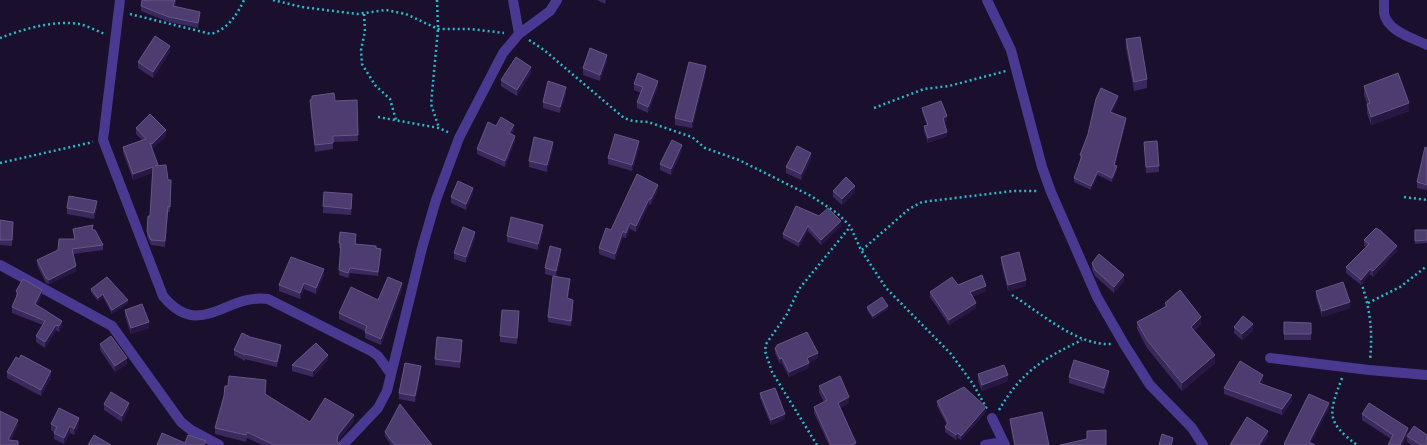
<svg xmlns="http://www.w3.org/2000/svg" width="1427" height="445" viewBox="0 0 1427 445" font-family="'Nunito Sans',sans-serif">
	<rect width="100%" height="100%" fill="#1a102e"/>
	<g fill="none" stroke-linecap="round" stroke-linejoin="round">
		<path stroke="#2abac7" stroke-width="2.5" stroke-dasharray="2 3" stroke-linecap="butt" d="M 273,0 L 302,7 L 357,14 L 386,10 L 406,14 L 438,29 L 471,29 L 504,33
			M 437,0 L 438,29 L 431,104 L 439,128
			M 130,14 L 211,34 C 228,29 237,15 244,0
			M 364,14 L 365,31 L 361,50 L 362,64 L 375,85 L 390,99 L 396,120
			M 0,38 C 24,29 53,20 79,24 C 88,26 97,31 105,34
			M 529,40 L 544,50 L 624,118 L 633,121 L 648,122 L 692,137 L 705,148 L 739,160 L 811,196 L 837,213 L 850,226 L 861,250 L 886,288 L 951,354 L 973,384 L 987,409
			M 874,108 L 924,89 L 949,86 L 1006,71
			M 378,117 L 439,128 L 450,133
			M 0,163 L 93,142
			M 1404,197 L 1427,200
			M 862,250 L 909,209 L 922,202 L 1013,191 L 1038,191
			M 1361,282 C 1370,308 1373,332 1370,360
			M 1012,295 C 1041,313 1077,346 1111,344
			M 1368,303 L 1400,287 L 1427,266
			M 1342,378 C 1329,413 1325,421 1357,445
			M 999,410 C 1021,372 1044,358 1082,340
			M 817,445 L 772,372 L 765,351 L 766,344 L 787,314 L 799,289 L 850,227"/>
		<path stroke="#493990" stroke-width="10" d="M 120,0 L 103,140 L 163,296 C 200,341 226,293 268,299 L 371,351 L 378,356 L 391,374
			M 513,0 L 519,34
			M 987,0 L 1011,50 L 1042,167 L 1051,192 L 1097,297 L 1124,344 L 1150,385 L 1192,428 L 1203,445
			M 1384,0 C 1384,4 1384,9 1384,13 C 1387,31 1413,38 1427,45
			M 0,265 L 112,326 L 181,422 L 191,430 L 219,445
			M 1270,358 L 1369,370 L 1427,375
			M 992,418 L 1005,445
			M 343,445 L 378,408 L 387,391 L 422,248 L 436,200 L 459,138 L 503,53 L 519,34 L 550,11 L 557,0
			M 985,445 L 1003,442"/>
	</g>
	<path fill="#3b295d" d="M 176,0 L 176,2 L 175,7 L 200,17 L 198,28 L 169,22 L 141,11 L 141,6 L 149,1 Z
		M 597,0 L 606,0 L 605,4 Z
		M 1126,39 L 1147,79 L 1147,88 L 1134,91 L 1126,48 Z
		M 170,52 L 153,78 L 138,68 L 138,62 Z
		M 607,61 L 600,81 L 583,75 L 583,68 Z
		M 706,72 L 692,128 L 675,125 L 675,118 Z
		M 531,73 L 517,96 L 501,86 L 501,80 Z
		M 634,84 L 658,87 L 648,113 L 637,108 L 637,102 L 641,93 L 634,90 Z
		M 1364,86 L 1409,111 L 1371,125 L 1367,113 L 1367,104 L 1364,95 Z
		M 566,93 L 560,113 L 543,108 L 543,102 Z
		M 312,96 L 335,101 L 357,100 L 358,141 L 333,142 L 333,149 L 315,152 L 310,106 L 310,100 L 312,99 Z
		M 1118,101 L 1112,112 L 1126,122 L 1115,165 L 1117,170 L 1112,182 L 1098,175 L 1091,190 L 1074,182 L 1074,178 L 1080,160 L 1080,155 Z
		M 922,108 L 947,121 L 944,122 L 947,136 L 928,143 L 924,131 L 924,126 L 927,125 L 922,112 Z
		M 496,126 L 514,131 L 512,134 L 515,141 L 505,167 L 477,154 L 477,149 Z
		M 136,128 L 166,136 L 152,149 L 158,166 L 168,180 L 171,180 L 170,212 L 168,212 L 165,247 L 151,245 L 147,237 L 147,231 L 150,216 L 152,173 L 133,180 L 123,152 L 123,147 L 142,140 L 136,134 Z
		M 1144,142 L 1159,166 L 1159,172 L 1146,173 Z
		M 553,148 L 547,172 L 529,167 L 529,161 Z
		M 639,148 L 632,171 L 608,164 L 608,158 Z
		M 1427,148 L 1427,190 L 1417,188 L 1417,182 Z
		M 682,151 L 671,175 L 660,170 L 660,164 Z
		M 811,159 L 801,180 L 786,173 L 786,167 Z
		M 658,190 L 651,205 L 649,204 L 636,232 L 630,229 L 626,238 L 623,237 L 615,260 L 599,254 L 599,248 L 611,230 Z
		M 833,191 L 855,192 L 842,205 L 833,197 Z
		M 473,194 L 466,210 L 451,203 L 451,197 Z
		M 352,200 L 351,215 L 323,213 L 323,206 Z
		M 97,207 L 94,219 L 67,214 L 67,208 Z
		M 819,216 L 841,226 L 821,245 L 808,231 L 799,247 L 783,238 L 783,234 Z
		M 0,220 L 13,222 L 12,246 L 0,245 Z
		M 73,229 L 93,230 L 103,245 L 103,250 L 73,254 L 76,271 L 49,284 L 46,283 L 37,265 L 37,260 L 58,250 L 74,239 Z
		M 1415,230 L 1427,230 L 1427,243 L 1415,244 Z
		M 543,231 L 538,250 L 507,242 L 507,236 Z
		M 475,238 L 466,263 L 454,259 L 454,253 Z
		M 356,239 L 356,244 L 376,248 L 381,254 L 378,276 L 350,273 L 348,278 L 339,275 L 341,248 L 339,248 L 339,243 Z
		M 1364,240 L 1397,251 L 1373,277 L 1370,274 L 1361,285 L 1346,273 L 1346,267 L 1366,247 L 1364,246 Z
		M 561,255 L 556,277 L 545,274 L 545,268 Z
		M 1001,257 L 1026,286 L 1008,291 L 1001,263 Z
		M 1092,263 L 1124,281 L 1114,293 L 1095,276 L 1092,269 Z
		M 324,275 L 316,294 L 304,289 L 300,299 L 279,291 L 279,285 Z
		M 570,284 L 568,298 L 573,305 L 571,326 L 548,322 L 548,317 Z
		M 958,285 L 986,291 L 972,297 L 976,308 L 949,325 L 930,297 L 930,292 Z
		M 91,289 L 128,303 L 112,314 L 103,297 L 98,301 L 91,292 Z
		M 402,289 L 381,345 L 365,338 L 365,331 L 339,319 L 339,313 L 378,300 Z
		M 16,291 L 42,295 L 37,305 L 62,326 L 59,332 L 56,330 L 45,348 L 36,342 L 36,336 L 43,325 L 12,313 L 12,307 L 17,297 L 16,297 Z
		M 1316,291 L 1350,308 L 1322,317 L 1316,297 Z
		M 1165,303 L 1201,324 L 1194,331 L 1215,363 L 1182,391 L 1147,348 L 1137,329 L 1137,322 L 1165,307 Z
		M 867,307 L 888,309 L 873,319 L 867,310 Z
		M 125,310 L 149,328 L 131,334 L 125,316 Z
		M 519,317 L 517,344 L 500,342 L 500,336 Z
		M 1284,322 L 1311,323 L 1311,340 L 1284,340 Z
		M 1234,327 L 1253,331 L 1242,340 L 1234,333 Z
		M 100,344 L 127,364 L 115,372 L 100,350 Z
		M 777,345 L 818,358 L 809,363 L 809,368 L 789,377 L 782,363 L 780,364 L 775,353 L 775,348 L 777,347 Z
		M 462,346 L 460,368 L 435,365 L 435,359 Z
		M 234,350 L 281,350 L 277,367 L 245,359 L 245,361 L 234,355 Z
		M 328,360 L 313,377 L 292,371 L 292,365 Z
		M 7,372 L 51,378 L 41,396 L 7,378 Z
		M 421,372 L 415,402 L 399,399 L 399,393 Z
		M 978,374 L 1008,381 L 982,391 L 978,381 Z
		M 1069,377 L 1109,377 L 1104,394 L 1069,383 Z
		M 1263,381 L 1262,384 L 1292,401 L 1282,415 L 1224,394 L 1224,388 Z
		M 266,386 L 265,395 L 310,422 L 354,421 L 338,441 L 338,442 L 341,445 L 262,445 L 247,438 L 246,442 L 215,434 L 215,428 Z
		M 819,386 L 849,403 L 840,408 L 856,445 L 829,445 L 814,413 L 814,407 L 824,402 L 819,392 Z
		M 760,393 L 785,419 L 771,425 L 760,398 Z
		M 937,401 L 986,412 L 961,440 L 958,438 L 956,440 L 945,432 L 945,427 L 947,425 L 937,406 Z
		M 104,404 L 129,409 L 122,422 L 104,410 Z
		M 1362,414 L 1408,434 L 1403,445 L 1388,445 L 1391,439 L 1362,420 Z
		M 1010,419 L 1049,445 L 1014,445 L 1010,424 Z
		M 51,424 L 79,425 L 74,435 L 70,433 L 64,444 L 54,439 L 54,432 L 51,430 Z
		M 385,432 L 432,445 L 391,445 L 385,436 Z
		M 1407,436 L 1427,445 L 1412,445 L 1407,442 Z"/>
	<path fill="#261743" d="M 175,0 L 176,0 L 176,2 L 173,12 L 173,6 Z
		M 200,12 L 200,17 L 198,28 L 198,23 Z
		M 170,46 L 170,52 L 153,78 L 153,72 Z
		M 607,55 L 607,61 L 600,81 L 600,75 Z
		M 706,66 L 706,72 L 692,128 L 692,122 Z
		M 531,67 L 531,73 L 517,96 L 517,90 Z
		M 658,81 L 658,87 L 648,113 L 648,107 Z
		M 566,87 L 566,93 L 560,113 L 560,107 Z
		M 1118,96 L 1118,101 L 1110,116 L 1110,112 Z
		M 1409,103 L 1409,111 L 1371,125 L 1371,117 Z
		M 947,116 L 947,121 L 943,123 L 943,118 Z
		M 1126,118 L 1126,122 L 1114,169 L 1114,165 Z
		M 514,125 L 514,131 L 509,139 L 509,133 Z
		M 166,130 L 166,136 L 152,150 L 152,144 Z
		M 947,132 L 947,136 L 928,143 L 928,138 Z
		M 515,136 L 515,141 L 505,167 L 505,161 Z
		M 639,141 L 639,148 L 632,171 L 632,165 Z
		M 553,142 L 553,148 L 547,172 L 547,165 Z
		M 682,145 L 682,151 L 671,175 L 671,169 Z
		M 811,153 L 811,159 L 801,180 L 801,174 Z
		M 1117,166 L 1117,170 L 1112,182 L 1112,178 Z
		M 153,167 L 153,173 L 133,180 L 133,174 Z
		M 1098,171 L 1098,175 L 1091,190 L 1091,186 Z
		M 658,185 L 658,190 L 651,205 L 651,199 Z
		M 855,186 L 855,192 L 842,205 L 842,199 Z
		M 473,188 L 473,194 L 466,210 L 466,204 Z
		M 649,199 L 649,204 L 636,232 L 636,226 Z
		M 97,201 L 97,207 L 94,219 L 94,213 Z
		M 168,206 L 168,212 L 165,247 L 165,241 Z
		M 841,221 L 841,226 L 821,245 L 821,240 Z
		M 630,223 L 630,229 L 626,238 L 626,233 Z
		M 543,225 L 543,231 L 538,250 L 538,244 Z
		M 808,226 L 808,231 L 799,247 L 799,242 Z
		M 623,231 L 623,237 L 615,260 L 615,254 Z
		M 475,232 L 475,238 L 466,263 L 466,257 Z
		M 1397,246 L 1397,251 L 1373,277 L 1373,271 Z
		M 381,249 L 381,254 L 378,276 L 378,272 Z
		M 561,249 L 561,255 L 556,277 L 556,271 Z
		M 76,266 L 76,271 L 49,284 L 49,280 Z
		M 324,269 L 324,275 L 316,294 L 316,288 Z
		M 1370,269 L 1370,274 L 1361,285 L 1361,280 Z
		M 1124,275 L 1124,281 L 1114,293 L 1114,287 Z
		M 570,279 L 570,284 L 567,303 L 567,298 Z
		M 1026,280 L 1026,286 L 1008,291 L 1008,285 Z
		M 304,283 L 304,289 L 300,299 L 300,293 Z
		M 402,283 L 402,289 L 381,345 L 381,339 Z
		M 986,286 L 986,291 L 970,298 L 970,292 Z
		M 42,290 L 42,295 L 35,309 L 35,304 Z
		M 103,294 L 103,297 L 98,301 L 98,298 Z
		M 128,300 L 128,303 L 112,314 L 112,310 Z
		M 573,300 L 573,305 L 571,326 L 571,321 Z
		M 1350,302 L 1350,308 L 1322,317 L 1322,311 Z
		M 976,303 L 976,308 L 949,325 L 949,320 Z
		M 888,306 L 888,309 L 873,319 L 873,316 Z
		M 1201,317 L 1201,324 L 1191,334 L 1191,327 Z
		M 62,321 L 62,326 L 59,332 L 59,326 Z
		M 149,322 L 149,328 L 131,334 L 131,328 Z
		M 1253,324 L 1253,331 L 1242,340 L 1242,334 Z
		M 56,325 L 56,330 L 45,348 L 45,342 Z
		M 462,340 L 462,346 L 460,368 L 460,362 Z
		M 281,345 L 281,350 L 277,367 L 277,362 Z
		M 818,353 L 818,358 L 807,364 L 807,358 Z
		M 328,355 L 328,360 L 313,377 L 313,371 Z
		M 1215,355 L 1215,363 L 1182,391 L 1182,383 Z
		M 127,358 L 127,364 L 115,372 L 115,366 Z
		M 782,358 L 782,363 L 780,364 L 780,359 Z
		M 809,363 L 809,368 L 789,377 L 789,372 Z
		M 421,366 L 421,372 L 415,402 L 415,396 Z
		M 51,371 L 51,378 L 41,396 L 41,390 Z
		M 1109,371 L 1109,377 L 1104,394 L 1104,388 Z
		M 1008,375 L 1008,381 L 982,391 L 982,385 Z
		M 1263,375 L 1263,381 L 1259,389 L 1259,383 Z
		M 1292,395 L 1292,401 L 1282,415 L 1282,409 Z
		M 849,397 L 849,403 L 838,409 L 838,403 Z
		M 129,403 L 129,409 L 122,422 L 122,416 Z
		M 1329,403 L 1329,409 L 1310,445 L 1309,442 Z
		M 986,407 L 986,412 L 961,440 L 961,436 Z
		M 785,414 L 785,419 L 771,425 L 771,420 Z
		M 354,415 L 354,421 L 338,441 L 337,445 L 337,441 L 338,435 Z
		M 79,418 L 79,425 L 74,435 L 74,429 Z
		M 18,420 L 18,426 L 9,445 L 8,440 Z
		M 70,426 L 70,433 L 64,444 L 64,438 Z
		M 1408,428 L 1408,434 L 1403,445 L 1400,445 Z
		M 1268,431 L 1268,437 L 1263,445 L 1259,445 Z
		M 958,433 L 958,438 L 956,440 L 956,435 Z
		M 1173,438 L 1173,444 L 1172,445 L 1171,445 Z"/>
	<path fill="#4d3c6f" stroke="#655685" d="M 142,0 L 149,1 L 149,0 L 175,0 L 173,6 L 200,12 L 198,23 L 169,17 L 141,6 Z
		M 155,36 L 170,46 L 153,72 L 138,62 Z
		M 1140,37 L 1147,79 L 1134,82 L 1126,39 Z
		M 590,48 L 607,55 L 600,75 L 583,68 Z
		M 516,57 L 531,67 L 517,90 L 501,80 Z
		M 689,62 L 706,66 L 692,122 L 675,118 Z
		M 638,73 L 658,81 L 648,107 L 637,102 L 643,87 L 634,84 Z
		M 1398,73 L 1409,103 L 1371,117 L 1367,104 L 1370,103 L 1364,86 Z
		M 548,81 L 566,87 L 560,107 L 543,102 Z
		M 1101,88 L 1118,96 L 1110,112 L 1126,118 L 1114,165 L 1117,166 L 1112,178 L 1098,171 L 1091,186 L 1074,178 L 1082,156 L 1080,155 L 1088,134 L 1096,99 Z
		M 334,93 L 335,101 L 357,100 L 358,135 L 333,136 L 333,143 L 315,145 L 310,100 L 312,99 L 312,96 Z
		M 941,101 L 947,116 L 943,118 L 947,132 L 928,138 L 924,126 L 928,125 L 922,108 Z
		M 150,114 L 166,130 L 152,144 L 150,143 L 158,165 L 155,166 L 166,165 L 168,180 L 171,180 L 170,207 L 168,206 L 165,241 L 151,240 L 147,231 L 148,216 L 150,216 L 153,167 L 133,174 L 123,147 L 146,139 L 136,128 Z
		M 501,117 L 514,125 L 509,133 L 515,136 L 505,161 L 477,149 L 488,122 L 496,126 Z
		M 615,134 L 639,141 L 632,165 L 608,158 Z
		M 534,137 L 553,142 L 547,165 L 529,161 Z
		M 672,140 L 682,145 L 671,169 L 660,164 Z
		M 1157,141 L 1159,166 L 1146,167 L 1144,142 Z
		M 797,146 L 811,153 L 801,174 L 786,167 Z
		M 1425,147 L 1427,148 L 1427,185 L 1417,182 Z
		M 637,174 L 658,185 L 651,199 L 649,199 L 636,226 L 630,223 L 626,233 L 623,231 L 615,254 L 599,248 L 606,228 L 611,230 Z
		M 846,177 L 855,186 L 842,199 L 833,191 Z
		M 458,181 L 473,188 L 466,204 L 451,197 Z
		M 324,192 L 352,194 L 351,209 L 323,206 Z
		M 69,196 L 97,201 L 94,213 L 67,208 Z
		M 796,206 L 819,216 L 828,208 L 841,221 L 821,240 L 808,226 L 799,242 L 783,234 Z
		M 511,217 L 543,225 L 538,244 L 507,236 Z
		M 0,220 L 13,222 L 12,240 L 0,240 Z
		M 93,225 L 92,230 L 95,230 L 103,245 L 72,249 L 76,266 L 49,280 L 46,278 L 37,260 L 58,250 L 59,239 L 75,239 L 73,229 Z
		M 463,227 L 475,232 L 466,257 L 454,253 Z
		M 1376,228 L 1381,231 L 1397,246 L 1373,271 L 1370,269 L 1361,280 L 1346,267 L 1369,244 L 1364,240 Z
		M 1415,230 L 1427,230 L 1427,240 L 1415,241 Z
		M 340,232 L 356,234 L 355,244 L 376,246 L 376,248 L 381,249 L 378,272 L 350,268 L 348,273 L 339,270 L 341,244 L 339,243 Z
		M 550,246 L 561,249 L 556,271 L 545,268 Z
		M 1019,252 L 1026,280 L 1008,285 L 1001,257 Z
		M 1099,254 L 1124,275 L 1114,287 L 1095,270 L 1092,263 Z
		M 291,257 L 324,269 L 316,288 L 304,283 L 300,293 L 279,285 Z
		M 982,275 L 986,286 L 970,292 L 976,303 L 949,320 L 930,292 L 952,277 L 958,285 Z
		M 553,276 L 570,279 L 567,298 L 573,300 L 571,321 L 548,317 Z
		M 107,277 L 128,300 L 112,310 L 103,294 L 98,298 L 91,289 Z
		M 388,277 L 402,283 L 381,339 L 365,332 L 367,326 L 339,313 L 351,287 L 378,300 Z
		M 23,279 L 42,290 L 35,304 L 62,321 L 59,326 L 56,325 L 45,342 L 36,336 L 45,321 L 12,307 L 18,293 L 16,291 Z
		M 1343,282 L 1350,302 L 1322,311 L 1316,291 Z
		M 1180,290 L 1201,317 L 1191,327 L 1215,355 L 1182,383 L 1147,340 L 1137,322 L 1167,306 L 1165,303 Z
		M 882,297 L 888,306 L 873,316 L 867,307 Z
		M 142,304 L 149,322 L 131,328 L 125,310 Z
		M 502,310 L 519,311 L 517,338 L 500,336 Z
		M 1243,316 L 1253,324 L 1242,334 L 1234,327 Z
		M 1284,322 L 1311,323 L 1311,334 L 1284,334 Z
		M 807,332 L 818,353 L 807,358 L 809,363 L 789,372 L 782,358 L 780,359 L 775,348 L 777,346 L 777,345 Z
		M 242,333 L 250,337 L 281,345 L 277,362 L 245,354 L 245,355 L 234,350 Z
		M 111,336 L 127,358 L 115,366 L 100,344 Z
		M 437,337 L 462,340 L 460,362 L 435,359 Z
		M 316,343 L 328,355 L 313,371 L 292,365 Z
		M 21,355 L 51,371 L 41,390 L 7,372 L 16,357 L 19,359 Z
		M 1074,360 L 1109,371 L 1104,388 L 1069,377 Z
		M 1240,361 L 1263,375 L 1259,383 L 1292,395 L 1282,409 L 1224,388 Z
		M 405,363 L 421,366 L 415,396 L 399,393 Z
		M 1004,365 L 1008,375 L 982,385 L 978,374 Z
		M 229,376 L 266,380 L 265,394 L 310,422 L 325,398 L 354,415 L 338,435 L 337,441 L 341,445 L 274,445 L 247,432 L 246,435 L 215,428 L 224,396 L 225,386 L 228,386 Z
		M 840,376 L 849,397 L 838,403 L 856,443 L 851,445 L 831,445 L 814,407 L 827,400 L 819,386 Z
		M 964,387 L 986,407 L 961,436 L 958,433 L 956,435 L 945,427 L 948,423 L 937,401 Z
		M 775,388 L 785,414 L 771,420 L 760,393 Z
		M 111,392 L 129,403 L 122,416 L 104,404 Z
		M 1309,394 L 1329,403 L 1309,442 L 1315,445 L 1285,445 L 1284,444 Z
		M 1369,403 L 1408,428 L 1400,445 L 1388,445 L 1393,435 L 1362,414 Z
		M 400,404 L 432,445 L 395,445 L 385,432 Z
		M 59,408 L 79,418 L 74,429 L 70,426 L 64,438 L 54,433 L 57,427 L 51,424 Z
		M 0,411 L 18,420 L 8,440 L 18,441 L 18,445 L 0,445 Z
		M 1042,412 L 1049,445 L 1015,445 L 1010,419 Z
		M 1247,417 L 1268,431 L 1259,445 L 1230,445 Z
		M 1414,426 L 1427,435 L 1427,445 L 1421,445 L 1407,436 Z
		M 1106,430 L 1106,445 L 1060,445 L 1087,439 L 1087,431 Z
		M 162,433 L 185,443 L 188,435 L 206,441 L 204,445 L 157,445 Z
		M 1162,434 L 1173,438 L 1171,445 L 1159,445 Z
		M 94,435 L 111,445 L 88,445 Z"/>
</svg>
